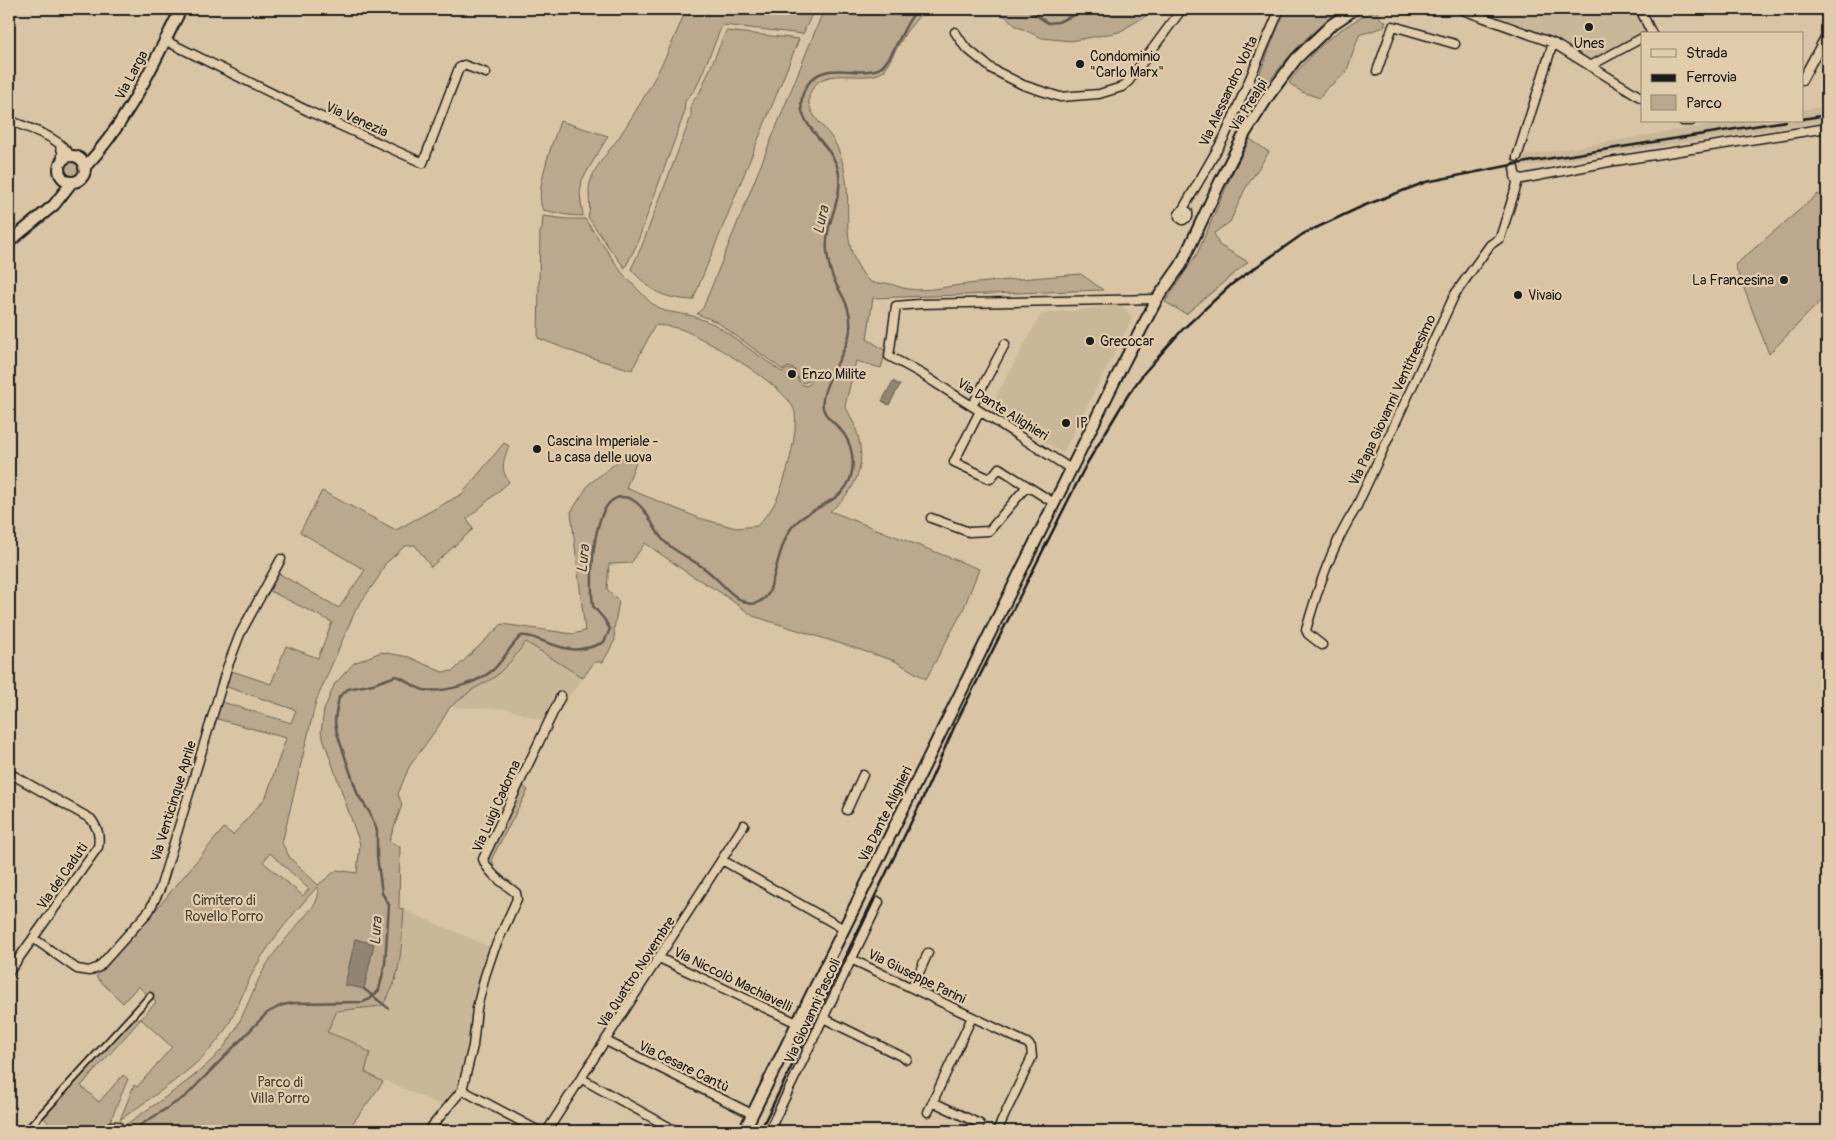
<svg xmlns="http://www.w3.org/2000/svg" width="1836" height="1140" viewBox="0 0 1836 1140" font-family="Pangolin,sans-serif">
	<rect width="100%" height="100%" fill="#d9c5a5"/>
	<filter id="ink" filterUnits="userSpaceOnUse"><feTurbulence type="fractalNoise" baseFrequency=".02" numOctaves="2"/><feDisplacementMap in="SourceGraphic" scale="10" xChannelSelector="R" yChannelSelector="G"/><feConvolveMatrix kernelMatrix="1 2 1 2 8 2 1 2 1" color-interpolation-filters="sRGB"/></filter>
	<g filter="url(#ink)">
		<path fill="#c9b79a" d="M 1466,9 L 1644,9 L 1655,34 L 1642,34 L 1642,43 L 1597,66 Z
			M 1827,106 L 1827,121 L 1520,167 L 1523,156 L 1733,121 L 1802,121 L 1802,110 Z
			M 1121,305 L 1133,317 L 1063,453 L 989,409 L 1041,314 Z
			M 526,642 L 583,678 L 557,712 L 552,724 L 508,709 L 450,707 L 472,690 L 495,677 L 511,661 Z
			M 404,910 L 491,947 L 489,975 L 459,1083 L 445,1107 L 386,1081 L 383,1082 L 365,1072 L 369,1053 L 355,1043 L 327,1032 L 337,1011 L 381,1006 L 390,995 L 398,965 Z"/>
		<path fill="#baa98e" stroke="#6b6255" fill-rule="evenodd" d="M 686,9 L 814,9 L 803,34 L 723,25 L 721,28 L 696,88 L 685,101 L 684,114 L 636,246 L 625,268 L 610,249 L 588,217 C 592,207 587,194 590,183 C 595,164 613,148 623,131 C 648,93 670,52 686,9 Z
			M 824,9 L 925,9 L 906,32 L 884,71 C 864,85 825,63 811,91 C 801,111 827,127 835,143 C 841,153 844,168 846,179 C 851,212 841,241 861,271 C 864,276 868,282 874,283 C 878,284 882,283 886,283 C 893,284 900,288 908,289 C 928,292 948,286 968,284 C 1005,280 1043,277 1081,274 L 1103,290 L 873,298 L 867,339 L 886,351 L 881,368 L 856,361 L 845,406 C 868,445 868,482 830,511 L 979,569 L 963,610 L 926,679 L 895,661 L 753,616 L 720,592 L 689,574 L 645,543 L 631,563 L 609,564 L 607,589 L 619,601 L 614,629 L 615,640 L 603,662 L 594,662 L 583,678 L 526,642 L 511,661 L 495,677 L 472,690 L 450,707 L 438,727 L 409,767 L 398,794 L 402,805 L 389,841 L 400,847 L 399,908 L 404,910 C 401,941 403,981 381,1006 L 337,1011 L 327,1032 L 355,1043 L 370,1053 L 365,1072 L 383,1082 L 347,1131 L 117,1131 C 152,1105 195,1081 224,1047 C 242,1024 250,994 264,969 C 278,945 298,926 315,904 L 318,897 L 318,886 C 296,910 271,940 255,968 C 242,992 235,1019 218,1040 C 195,1070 151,1097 120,1120 L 134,1085 L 137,1087 L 172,1047 L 141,1019 L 81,1086 L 99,1102 L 123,1075 L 128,1079 L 109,1124 L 96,1131 L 55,1131 L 44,1118 L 130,1019 L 141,1019 L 156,1002 L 138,986 L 123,1003 L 96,977 L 159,906 L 224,828 L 233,835 L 266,797 L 286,738 L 214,718 L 219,701 L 291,723 L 296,710 L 224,686 L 229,670 L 271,684 L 286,646 L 318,658 L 332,622 L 266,589 L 278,573 L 339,608 L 365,570 L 300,532 L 322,491 L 396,530 L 462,494 L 504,443 L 509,446 C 503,461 500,468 509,482 L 467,519 L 473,529 L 431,567 L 415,545 L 405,546 L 385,564 L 378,578 L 356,609 L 316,701 L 282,843 L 290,858 L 318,885 L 337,870 L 357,873 L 360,844 L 321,732 L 324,710 L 334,685 L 354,663 L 381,652 L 409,657 L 442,672 L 453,671 L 502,624 L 573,634 L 585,631 L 571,512 L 589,484 L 625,456 L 637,459 L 626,488 L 699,518 L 736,528 L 757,526 C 762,520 768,514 772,508 C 784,489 798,436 795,413 C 792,389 711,343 688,332 C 677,327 667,326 655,325 L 632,370 L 579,354 L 538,338 L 540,232 L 542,229 L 543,216 L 567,219 L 585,219 L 623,274 L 651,303 L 665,311 L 693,316 L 716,325 L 782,372 L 788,369 L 794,371 C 798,377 797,384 806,386 L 811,383 L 809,381 L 803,383 L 798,378 L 794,369 L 788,367 L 783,370 L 717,322 L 697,314 L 703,308 ZM 270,853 L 309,889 L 303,896 L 263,862 Z
			M 997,9 L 1151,9 L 1149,14 L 1119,32 L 1071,41 L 1042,38 L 1016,26 Z
			M 1285,9 L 1316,9 L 1336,17 C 1308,29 1276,72 1258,96 L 1252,93 Z
			M 1376,10 L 1380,18 L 1386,22 L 1384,27 L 1359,35 L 1346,73 L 1325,90 L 1320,98 L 1302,92 L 1289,83 C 1312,50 1340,26 1376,10 Z
			M 726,31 L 799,39 L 693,300 C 662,298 651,292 631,269 L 641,248 L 691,117 L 691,104 L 700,92 Z
			M 560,121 L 608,136 L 582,180 L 580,194 L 583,216 L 567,215 L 543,210 C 533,191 554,140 560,121 Z
			M 1250,139 L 1269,152 L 1245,189 L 1230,222 L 1214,233 L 1219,245 L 1248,262 L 1186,314 L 1165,302 L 1197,254 L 1232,174 Z
			M65 169a8 8 0 1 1 16 0a8 8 0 1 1-16 0Z
			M 1818,194 L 1827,204 L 1827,294 L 1769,354 L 1735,265 Z
			M 522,785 L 528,790 L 492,858 L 494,867 L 489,862 L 489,854 Z"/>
		<path fill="#918471" stroke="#625a4f" d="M 893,381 L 900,385 L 889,405 L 882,401 Z
			M 355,939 L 374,944 L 364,989 L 345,985 Z"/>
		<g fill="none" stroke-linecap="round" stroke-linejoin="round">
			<path stroke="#625a4f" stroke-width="2.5" d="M 1027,9 L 1048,23 L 1058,22 L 1088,9
				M 364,989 L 388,1008
				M 131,1131 L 186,1096 L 267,1013 L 282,1005 L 294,1003 L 363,1002 L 370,999 L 379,990 L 385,964 L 389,905 L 382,893 L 377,856 L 377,831 L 370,813 L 358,795 L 337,733 L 335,722 L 336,713 L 339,697 L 348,689 L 373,684 L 396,676 C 407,679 414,688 424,690 C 444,693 479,683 494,669 C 504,659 511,645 521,636 C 528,635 534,638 540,640 C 566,650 578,654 604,642 L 610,629 L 604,619 L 593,606 C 590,585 590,481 631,499 C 647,507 652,527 663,540 C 676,554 696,560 710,573 C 721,582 729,594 741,600 C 746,603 751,605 756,603 C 760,602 766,598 768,594 C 771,590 771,583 773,579 C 778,562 781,544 790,530 C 805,507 844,504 851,476 C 856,457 850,437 835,424 C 830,419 825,416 823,408 C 819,386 848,353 850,330 C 852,312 845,300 837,286 C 831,276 828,262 827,251 C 824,222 845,198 838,169 C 830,140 787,121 806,87 C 823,58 855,78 878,69 C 890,64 901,33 909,21 C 911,17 915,13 918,9"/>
			<g stroke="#1c1c1c" stroke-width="9">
				<path id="pedestrian" d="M 26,1131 L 150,996"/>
			</g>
			<g stroke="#1c1c1c" stroke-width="11">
				<path id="minor" d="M 1460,9 L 1553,43 L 1642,98
					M 1640,9 L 1652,34
					M 955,32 L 965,47 L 992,69 L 1023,85 L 1060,97 L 1099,94 L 1122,87 L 1128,82 L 1182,9
					M 164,40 L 308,111 L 423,163 L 459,68 L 464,65 L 486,73
					M 1590,66 L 1642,38
					M 1377,71 L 1393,26 L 1455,44
					M 1802,80 L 1827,34
					M 9,120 C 29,129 60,136 71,157
					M 1683,121 L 1691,121
					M 59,143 L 62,151 L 62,162
					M 1517,157 L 1553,43
					M 1515,176 L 1522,179 L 1609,162 L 1827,128
					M 1183,209 L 1188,212 L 1188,217 L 1183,220 L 1179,217 L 1179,214 L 1183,209 L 1225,136 L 1280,9
					M 972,406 L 1005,344
					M 980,411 L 954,462 L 990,479 L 999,468 L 1054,503
					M 1071,469 L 920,373 L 889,356 L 896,306 L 919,304 L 1157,299
					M 931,518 L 969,532 L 989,531 L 1027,486
					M 1322,645 L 1308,634 L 1306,630 C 1318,588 1332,545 1356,508 L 1455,294 L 1490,245 L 1500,238 L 1517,184 L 1514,168
					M 9,773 L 91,819 C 98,829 100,835 98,847 L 9,972
					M 847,810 L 863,775
					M 722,860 L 844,929
					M 33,938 L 77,969 L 89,971 L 99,967 L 149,911 L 160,889 L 227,668 L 240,634 L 281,559
					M 659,958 L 797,1023
					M 851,959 L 1027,1043 L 1031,1047 L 1032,1057 L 997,1131
					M 912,988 L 928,953
					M 823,1018 L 907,1059
					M 606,1041 L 752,1114
					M 582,1079 L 676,1131
					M 462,1090 L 539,1131
					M 933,1102 L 980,1124
					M 928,1112 L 972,1017
					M 105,1131 L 111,1126 L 118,1126
					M 428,1131 L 462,1090 L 473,1046 L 477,1008 L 485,976 L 493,952 L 517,899 L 516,893 C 504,883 489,875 483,859 L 561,696
					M 547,1131 L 744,825
					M 769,1131 L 879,902"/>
			</g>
			<g stroke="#1c1c1c" stroke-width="14">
				<path id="tertiary" d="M59 169a13 13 0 1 1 26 0a13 13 0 1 1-26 0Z
					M 84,168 C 128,122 153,64 181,9
					M 9,242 L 54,205 L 72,182
					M 744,1131 L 1124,362 L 1157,299 L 1181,265 L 1220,182 L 1245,133 L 1269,95 L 1296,59 L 1331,25 L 1355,9"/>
			</g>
			<use href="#pedestrian" stroke="#e1ccab" stroke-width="5.5"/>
			<use href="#minor" stroke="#e1ccab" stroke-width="8"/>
			<use href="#tertiary" stroke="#e1ccab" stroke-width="10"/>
			<path stroke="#1c1c1c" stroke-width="2.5" d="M 1802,119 L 1827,115
				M 760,1131 L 921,802 L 956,723 L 1086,465 L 1128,395 L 1144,373 L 1183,329 L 1232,284 L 1303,234 L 1363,206 L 1426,182 L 1527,162 L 1786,121"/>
		</g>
	</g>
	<g fill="#1c1c1c" stroke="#e1ccab" stroke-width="2">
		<circle cx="1589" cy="27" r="5"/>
		<circle cx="1080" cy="64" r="5"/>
		<circle cx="1784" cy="280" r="5"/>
		<circle cx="1518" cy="295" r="5"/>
		<circle cx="1090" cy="341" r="5"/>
		<circle cx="792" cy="374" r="5"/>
		<circle cx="1066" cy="423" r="5"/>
		<circle cx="537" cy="449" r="5"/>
	</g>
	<g text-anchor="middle" stroke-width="4.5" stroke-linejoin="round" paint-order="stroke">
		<g font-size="14" fill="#1c1c1c" stroke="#e1ccab" text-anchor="start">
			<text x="1589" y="48" text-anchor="middle">Unes</text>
			<text x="1090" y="61">Condominio<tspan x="1090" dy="16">"Carlo Marx"</tspan></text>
			<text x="1774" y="285" text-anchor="end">La Francesina</text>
			<text x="1528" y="300">Vivaio</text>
			<text x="1100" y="346">Grecocar</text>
			<text x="802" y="379">Enzo Milite</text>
			<text x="1076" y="428">IP</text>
			<text x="547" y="446">Cascina Imperiale -<tspan x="547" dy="16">La casa delle uova</tspan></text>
		</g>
		<g font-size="14" fill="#1c1c1c" stroke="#e1ccab">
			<text transform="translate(131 75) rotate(-62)" y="5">Via Larga</text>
			<text transform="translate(1228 91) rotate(-65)" y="5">Via Alessandro Volta</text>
			<text transform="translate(1248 105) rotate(-58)" y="5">Via Prealpi</text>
			<text transform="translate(357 119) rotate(24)" y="5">Via Venezia</text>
			<text transform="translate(1392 400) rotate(-65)" y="5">Via Papa Giovanni Ventitreesimo</text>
			<text transform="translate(1003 409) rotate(32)" y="5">Via Dante Alighieri</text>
			<text transform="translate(173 801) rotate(-73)" y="5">Via Venticinque Aprile</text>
			<text transform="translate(496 806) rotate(-66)" y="5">Via Luigi Cadorna</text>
			<text transform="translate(885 814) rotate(-64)" y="5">Via Dante Alighieri</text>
			<text transform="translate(62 876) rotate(-55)" y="5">Via dei Caduti</text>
			<text transform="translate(636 972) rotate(-57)" y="5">Via Quattro Novembre</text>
			<text transform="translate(917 976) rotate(26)" y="5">Via Giuseppe Parini</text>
			<text transform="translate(733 979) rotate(26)" y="5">Via Niccolò Machiavelli</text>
			<text transform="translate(812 1011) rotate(-65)" y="5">Via Giovanni Pascoli</text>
			<text transform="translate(684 1066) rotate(26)" y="5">Via Cesare Cantù</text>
		</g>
		<g font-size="14" fill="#443f38" stroke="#e1ccab">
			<text x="224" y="905">Cimitero di<tspan x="224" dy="16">Rovello Porro</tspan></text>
			<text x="280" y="1087">Parco di<tspan x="280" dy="16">Villa Porro</tspan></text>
		</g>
		<g font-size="15" font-style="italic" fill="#45403a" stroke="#e1ccab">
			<text transform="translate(821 220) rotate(-77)" y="5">Lura</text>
			<text transform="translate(583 559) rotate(-84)" y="5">Lura</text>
			<text transform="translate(376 931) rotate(-86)" y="5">Lura</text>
		</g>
	</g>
	<rect width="1836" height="1140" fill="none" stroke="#e1ccab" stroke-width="30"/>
	<rect x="15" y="15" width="1806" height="1110" fill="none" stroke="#1c1c1c" stroke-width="2" filter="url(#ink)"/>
	<rect x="1641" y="32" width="162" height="90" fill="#e1ccab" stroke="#928672"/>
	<rect x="1651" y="49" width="25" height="8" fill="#e1ccab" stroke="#928672"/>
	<text x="1686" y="58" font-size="15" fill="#1c1c1c">Strada</text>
	<rect x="1651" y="74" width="25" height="8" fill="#1c1c1c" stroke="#928672"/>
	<text x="1686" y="82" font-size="15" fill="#1c1c1c">Ferrovia</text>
	<rect x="1651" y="95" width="25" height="15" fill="#baa98e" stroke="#928672"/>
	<text x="1686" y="108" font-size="15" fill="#1c1c1c">Parco</text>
</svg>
